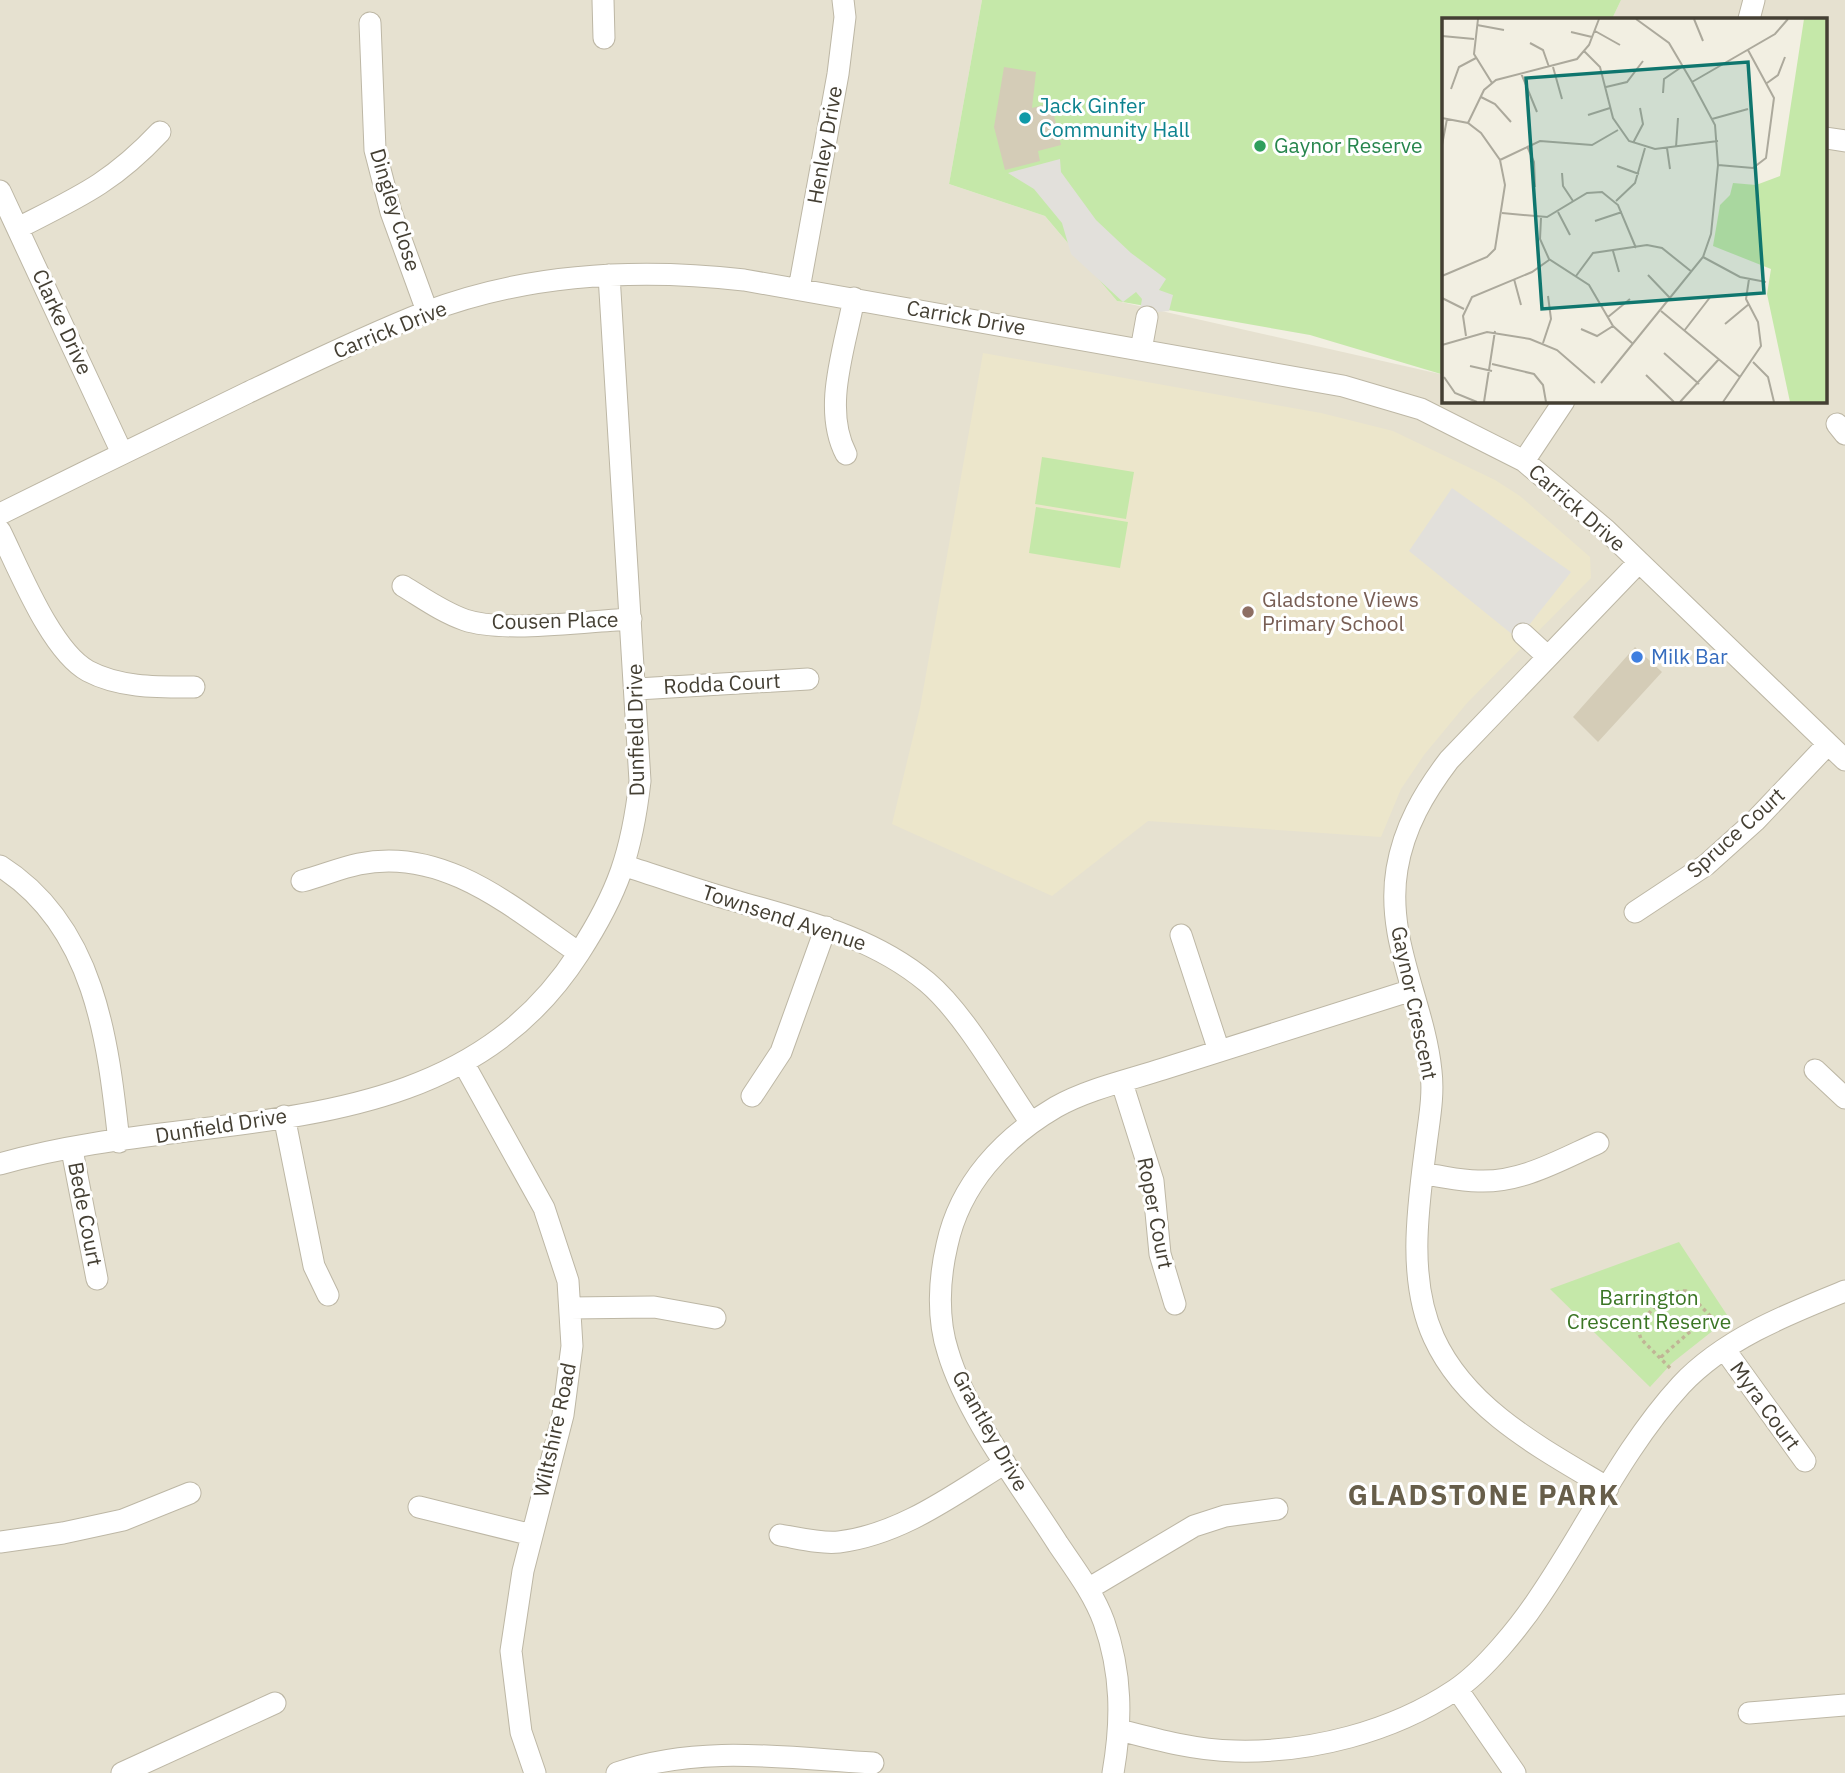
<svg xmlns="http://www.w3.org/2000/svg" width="1845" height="1773" viewBox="0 0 1845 1773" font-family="'IBM Plex Sans',sans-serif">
	<rect width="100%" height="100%" fill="#f2efe2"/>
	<path fill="#e6e1d0" d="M 0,0 L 982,0 L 949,184 L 1045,216 L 1117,301 L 1440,374 L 1444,367 L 1444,401 L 1826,401 L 1826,19 L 1612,19 L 1621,0 L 1845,0 L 1845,1773 L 0,1773 Z"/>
	<path fill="#ece6cb" d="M 983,353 L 1321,413 L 1393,431 L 1495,480 L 1520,496 L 1590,557 L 1591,578 L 1467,703 L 1424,755 L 1401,789 L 1381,837 L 1148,821 L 1052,896 L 892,824 L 920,708 Z"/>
	<path fill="#c5e8a9" d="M 982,0 L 1621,0 L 1612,19 L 1444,19 L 1444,367 L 1441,374 L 1310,335 L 1117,301 L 1045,216 L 949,184 Z
		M 1042,457 L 1134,472 L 1126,519 L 1035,504 Z
		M 1036,507 L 1128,522 L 1120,568 L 1029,553 Z
		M 1679,1242 L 1729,1318 L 1672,1363 L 1650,1387 L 1550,1289 Z"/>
	<path fill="#e2e0db" d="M 1060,159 L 1061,172 L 1096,220 L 1131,253 L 1166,279 L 1159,290 L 1173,295 L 1169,311 L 1157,312 L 1155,319 L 1139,316 L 1142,299 L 1136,292 L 1123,302 L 1071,254 L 1062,223 L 1034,189 L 1008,173 Z
		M 1452,488 L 1571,572 L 1518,639 L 1409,551 Z"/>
	<path fill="#d4ccb7" d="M 1004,67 L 1036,72 L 1032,108 L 1051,103 L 1061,145 L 1038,151 L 1040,161 L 1005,170 L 994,127 Z
		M 1635,647 L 1662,672 L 1598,742 L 1573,717 Z"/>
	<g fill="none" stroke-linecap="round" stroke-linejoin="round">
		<g stroke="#bdb7a5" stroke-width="23">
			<path id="minor" d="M 603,0 L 604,38
				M 1749,19 L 1754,0
				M 370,23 L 375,150 L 391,212 L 427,311
				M 1826,138 L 1845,141
				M 0,191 L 122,453
				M 18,228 C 79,197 112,183 160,132
				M 799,289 L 838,74 L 845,17 L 843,0
				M 1141,350 L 1147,317
				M 1837,424 L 1845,434
				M 846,454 C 822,408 845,348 854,298
				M 1524,461 L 1564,401
				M 0,514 C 82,473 165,433 247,393 C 306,365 365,336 426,312 C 526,274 638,268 744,280 L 1343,386 L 1421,409 L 1524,461 L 1606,530 L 1845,760
				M 0,531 C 19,569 51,651 88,671 C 120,688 158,687 194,687
				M 403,586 C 423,598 442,612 465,620 C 504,633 588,621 631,619
				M 1523,634 L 1548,657
				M 637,689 L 808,679
				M 0,866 C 95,926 108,1040 119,1142
				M 625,866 C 661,877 696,890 732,900 C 800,920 871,935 927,982 C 965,1014 1002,1081 1031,1123
				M 302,881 C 321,876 340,868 359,864 C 444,846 513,908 579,953
				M 1635,912 L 1706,865 L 1755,821 L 1828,744
				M 1181,935 L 1219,1051
				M 464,1064 L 544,1208 L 568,1281 L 572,1346 L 563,1415 L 523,1571 L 511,1651 L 521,1732 L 535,1773
				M 1815,1070 L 1845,1098
				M 1122,1083 L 1153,1181 L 1160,1254 L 1175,1304
				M 752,1096 L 781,1052 L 826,927
				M 284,1116 L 314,1266 L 328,1295
				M 72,1150 L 97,1279
				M 0,1164 C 201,1105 449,1155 579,953 C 618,893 632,852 640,781 L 609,275
				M 1424,1174 C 1442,1176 1460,1181 1478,1181 C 1521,1183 1560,1160 1598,1143
				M 570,1308 L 654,1307 L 715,1318
				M 1725,1350 L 1805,1461
				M 1608,1488 C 1543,1449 1467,1410 1434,1338 C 1407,1279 1418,1207 1426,1145 C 1429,1120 1434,1096 1431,1071 C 1424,1002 1385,940 1397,869 C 1404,827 1424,793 1449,760 L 1639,562
				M 419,1507 L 532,1535
				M 780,1535 C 798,1538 821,1544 839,1542 C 902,1534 953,1495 1005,1463
				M 0,1542 L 63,1533 L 123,1520 L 190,1493
				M 1088,1589 L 1194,1526 L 1225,1516 L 1277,1509
				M 1457,1689 L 1515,1773
				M 1749,1713 L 1845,1705
				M 1120,1730 C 1158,1740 1195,1750 1235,1751 C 1310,1753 1392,1732 1455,1690 C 1484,1671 1521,1625 1540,1596 C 1587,1527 1624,1447 1681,1385 C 1724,1339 1788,1314 1845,1291
				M 122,1773 L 275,1703
				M 617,1773 C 699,1744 788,1758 873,1763
				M 1113,1773 C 1122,1721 1122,1673 1104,1622 C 1094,1594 1075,1569 1058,1544 C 1022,1487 967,1416 948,1352 C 937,1319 939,1279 947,1245 C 960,1184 1003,1138 1056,1107 C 1088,1089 1129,1080 1163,1069 C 1246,1042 1329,1016 1412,990"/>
		</g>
		<path stroke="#c0b596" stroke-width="3.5" stroke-dasharray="3.5 3.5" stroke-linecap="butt" d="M 1661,1357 L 1709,1315
			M 1670,1368 L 1641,1339 L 1638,1330 C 1644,1315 1669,1289 1686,1291 L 1721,1327"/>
		<use href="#minor" stroke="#fff" stroke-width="21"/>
	</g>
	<circle fill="#0f9aa8" stroke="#fff" stroke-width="2.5" cx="1025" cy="118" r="7"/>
	<circle fill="#2e9e5b" stroke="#fff" stroke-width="2.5" cx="1260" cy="146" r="7"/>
	<circle fill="#8d6e63" stroke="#fff" stroke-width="2.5" cx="1248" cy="612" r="7"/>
	<circle fill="#3f7fe0" stroke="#fff" stroke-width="2.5" cx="1637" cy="657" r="7"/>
	<g text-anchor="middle" stroke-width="6" stroke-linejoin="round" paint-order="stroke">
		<g font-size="21" fill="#0d838f" stroke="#fff" text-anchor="start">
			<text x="1039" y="113">Jack Ginfer<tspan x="1039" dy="24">Community Hall</tspan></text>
		</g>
		<g font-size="21" fill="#443f33" stroke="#fff">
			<text transform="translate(825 145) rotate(-80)" y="7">Henley Drive</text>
			<text transform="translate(395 210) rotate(73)" y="7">Dingley Close</text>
			<text transform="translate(966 318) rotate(10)" y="7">Carrick Drive</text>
			<text transform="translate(62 322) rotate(65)" y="7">Clarke Drive</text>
			<text transform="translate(390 330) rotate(-22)" y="7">Carrick Drive</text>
			<text transform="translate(1577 508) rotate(41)" y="7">Carrick Drive</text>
			<text transform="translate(555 621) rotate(-1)" y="7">Cousen Place</text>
			<text transform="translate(722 684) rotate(-3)" y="7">Rodda Court</text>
			<text transform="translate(636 730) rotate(-91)" y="7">Dunfield Drive</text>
			<text transform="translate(1736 833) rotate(-42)" y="7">Spruce Court</text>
			<text transform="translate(784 918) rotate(18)" y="7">Townsend Avenue</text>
			<text transform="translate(1414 1003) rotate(78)" y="7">Gaynor Crescent</text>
			<text transform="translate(221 1126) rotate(-9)" y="7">Dunfield Drive</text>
			<text transform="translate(1155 1213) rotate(79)" y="7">Roper Court</text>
			<text transform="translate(85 1214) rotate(79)" y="7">Bede Court</text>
			<text transform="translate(1765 1406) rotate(54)" y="7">Myra Court</text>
			<text transform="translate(555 1430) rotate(-78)" y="7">Wiltshire Road</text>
			<text transform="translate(990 1431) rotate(61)" y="7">Grantley Drive</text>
		</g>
		<g font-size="21" fill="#27864d" stroke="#fff" text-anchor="start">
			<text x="1274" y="153">Gaynor Reserve</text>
		</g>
		<g font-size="21" fill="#785e54" stroke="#fff" text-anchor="start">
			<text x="1262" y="607">Gladstone Views<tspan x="1262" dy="24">Primary School</tspan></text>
		</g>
		<g font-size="21" fill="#366cbe" stroke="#fff" text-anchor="start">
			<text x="1651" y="664">Milk Bar</text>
		</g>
		<g font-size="21" fill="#3b7625" stroke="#fff">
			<text x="1649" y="1305">Barrington<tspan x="1649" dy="24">Crescent Reserve</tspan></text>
		</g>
		<g font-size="28" font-weight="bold" letter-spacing="2" fill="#675e4a" stroke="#fff">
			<text x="1484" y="1505">GLADSTONE PARK</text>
		</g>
	</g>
	<g transform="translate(1442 18)">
		<rect width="385" height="385" fill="#f2efe2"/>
		<path d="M 362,1 L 385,1 L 385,384 L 348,384 L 325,276 L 329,251 L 271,228 L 278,187 L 288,177 L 291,165 L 314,167 L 338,158 Z" fill="#c5e8a9"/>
		<path fill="none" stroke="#aca99c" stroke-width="2" d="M 36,1 L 32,36 L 50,65M 252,1 L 261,23M 35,7 L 62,12M 153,13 L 178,27M 129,14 L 150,19M 0,18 L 32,21M 88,25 L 101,32 L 107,49M 142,33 L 158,49 L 171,100 L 187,123 L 213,131 L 276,123M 111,49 L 120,81M 79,55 L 95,94M 250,64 L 333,16 L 346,1M 325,65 L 336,57 L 343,39M 164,69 L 185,64 L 201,43M 9,71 L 17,49 L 34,40M 221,75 L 222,61 L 241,48M 39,79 L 53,86 L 69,104M 146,97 L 168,90M 0,100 L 26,105 L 39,115 L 58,142 L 63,167 L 53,231 L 45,239 L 0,258M 270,101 L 306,91M 26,105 L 42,72 L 54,62 L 135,41 L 147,27 L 157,1M 191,125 L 201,106 L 198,90M 0,127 L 5,101M 85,128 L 92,144 L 93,169M 234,129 L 236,100M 225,130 L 228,151M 58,142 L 98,123 L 150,127 L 176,112M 276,147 L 311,150 L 324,140 L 332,80 L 306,32M 175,148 L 197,156M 120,155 L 121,168 L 131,183M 174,183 L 193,165 L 203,130M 116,194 L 128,217M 60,195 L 105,199 L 145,175 L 160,174 L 176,187 L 194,230M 99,200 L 98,221 L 107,241 L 147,267 L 171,308 L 190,325M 153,203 L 180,194M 171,233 L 177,254M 261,239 L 298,259 L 324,264M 206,257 L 228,280M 134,258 L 151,235 L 205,227 L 220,230 L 250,254M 72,261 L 79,287M 0,280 L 22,291M 219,293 L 298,359M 166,299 L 188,281M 283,306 L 307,286M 139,311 L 155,318 L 171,308M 242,313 L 269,278M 24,318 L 21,298 L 30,279 L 90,254 L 107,242M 101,325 L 109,301 L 106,278M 0,327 L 45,314 L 88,321 L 115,332 L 153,365M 222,335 L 257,366M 311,344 L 326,359 L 332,384M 50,346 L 92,356 L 101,367 L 104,384M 28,348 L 50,353M 204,357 L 232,384M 2,359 L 13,375 L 35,384M 159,365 L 261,239 L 269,216 L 276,147 L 273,107 L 250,64 L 227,25 L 194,1M 42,384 L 53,313M 238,384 L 277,341M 281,384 L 319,328 L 316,304 L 304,281 L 307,261"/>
		<path fill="#0f766e" fill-opacity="0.15" stroke="#0f766e" stroke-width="3.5" d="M 306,44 L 322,275 L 100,291 L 84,60 Z"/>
		<rect width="385" height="385" fill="none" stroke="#443f33" stroke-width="3.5"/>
	</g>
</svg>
